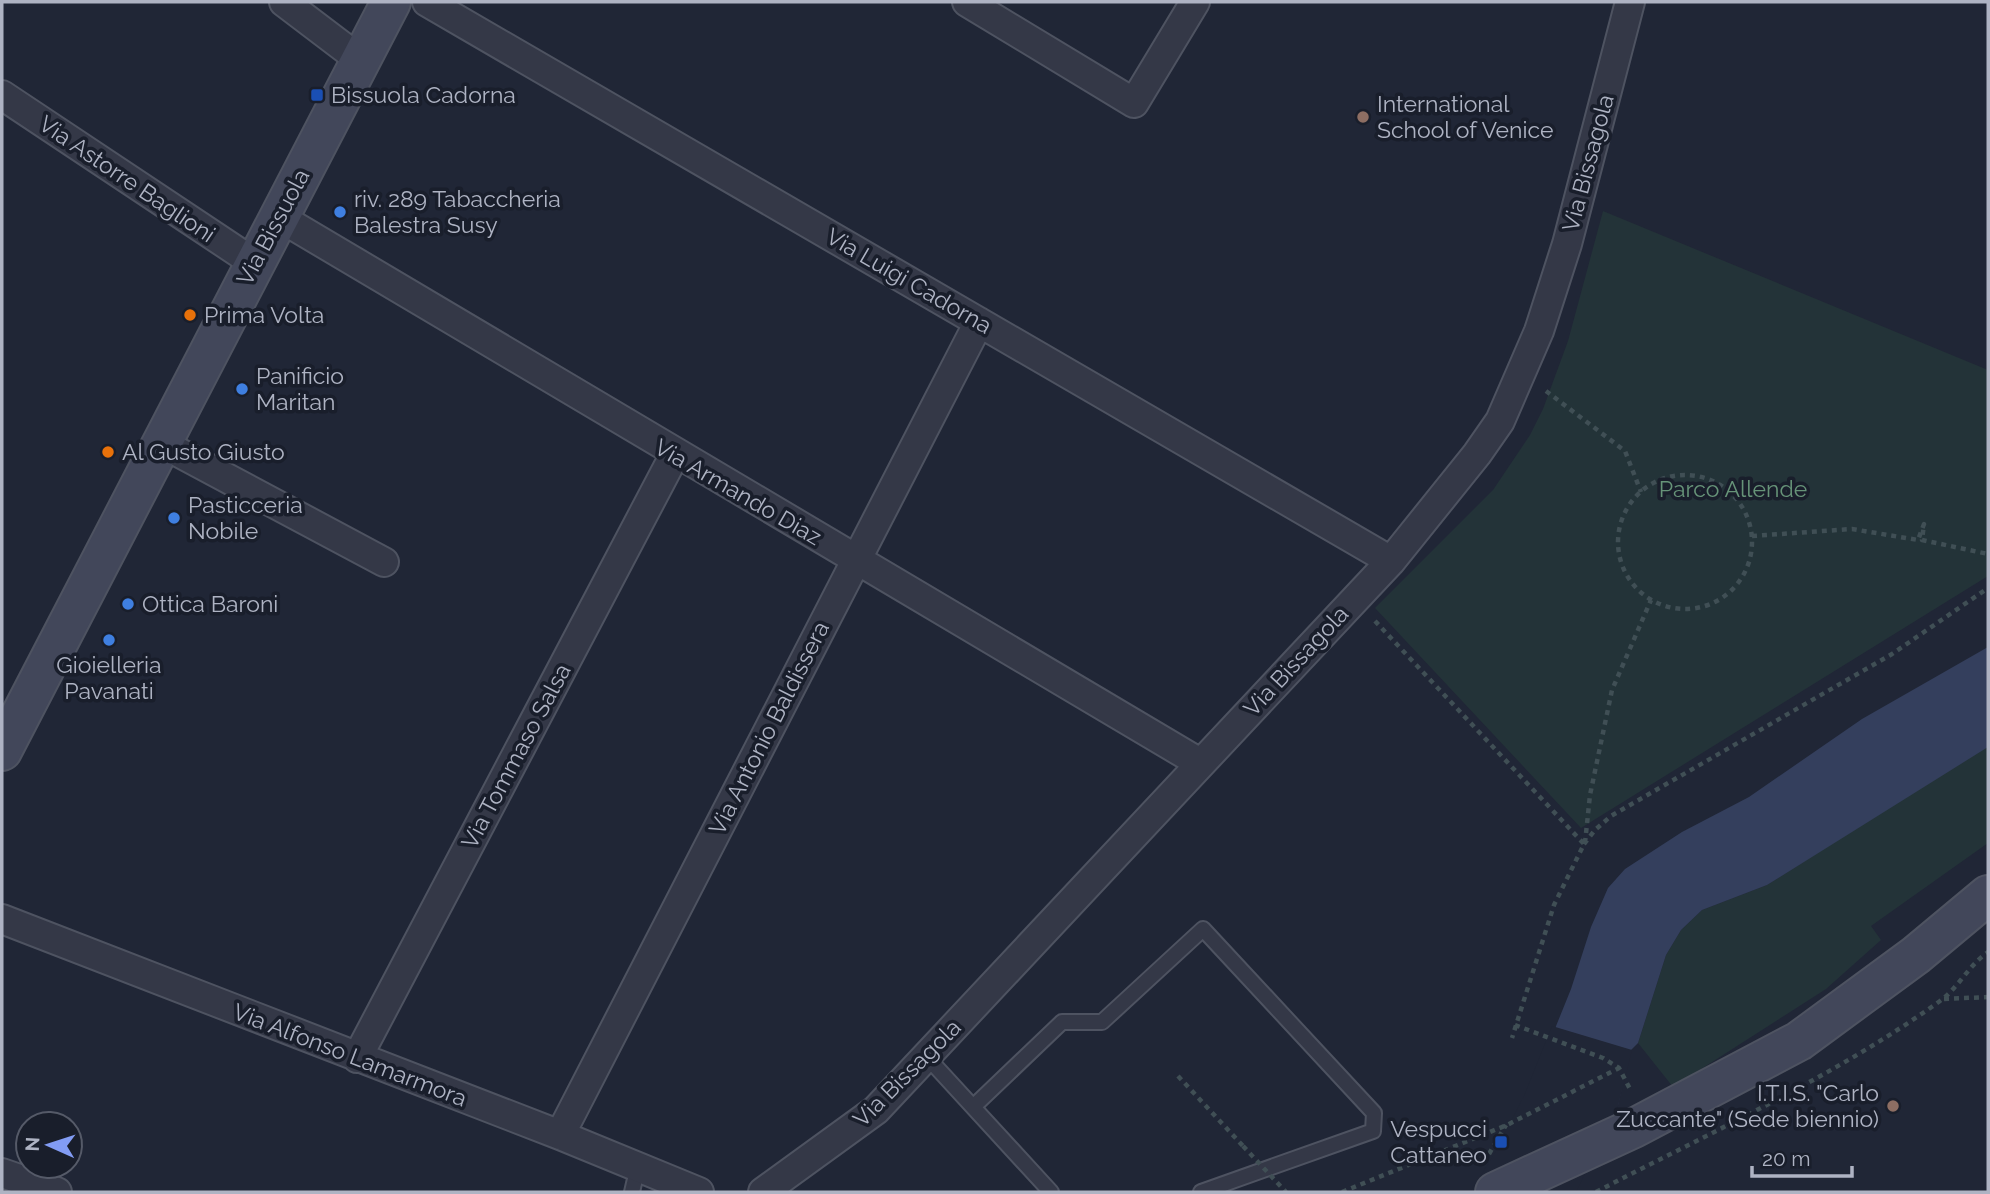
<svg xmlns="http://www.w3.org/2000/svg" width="1990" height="1194" viewBox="0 0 1990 1194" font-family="Raleway,sans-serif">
	<rect width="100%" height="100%" fill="#202636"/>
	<path fill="#233338" d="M 1603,211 L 1988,370 L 1988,576 L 1581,828 L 1375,608 L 1493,490 L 1530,435 L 1543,409 L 1568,341 Z
		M 1988,745 L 1988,843 L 1871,926 L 1881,940 L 1826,989 L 1673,1087 L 1638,1043 L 1666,955 L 1681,930 L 1702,910 L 1767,885 Z"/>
	<path fill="#343f5d" d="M 1988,647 L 1988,747 L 1767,885 L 1702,910 L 1681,930 L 1666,955 L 1638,1043 L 1631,1050 L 1618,1105 L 1473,1192 L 1527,1098 L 1571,989 L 1591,927 L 1608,888 L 1625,869 L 1682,832 L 1749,797 L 1862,719 Z"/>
	<path fill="#202636" d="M 1552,1026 L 1632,1050 L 1618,1106 L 1580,1184 L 1576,1192 L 1470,1192 L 1492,1158 L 1524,1096 Z"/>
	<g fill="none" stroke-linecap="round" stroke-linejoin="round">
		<g stroke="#4e5361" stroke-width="18">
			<path id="lane" d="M 927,1057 L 1051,1192
				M 973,1107 L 1062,1022 L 1102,1022 L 1203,929 L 1374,1113 L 1373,1131 L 1201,1192
				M 632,1192 L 638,1166"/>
		</g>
		<g stroke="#4e5361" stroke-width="32">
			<path id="street" d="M 284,2 L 359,59
				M 427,2 L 1391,561
				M 967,2 L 1134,103 L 1195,2
				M 2,95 L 253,262
				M 279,217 L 1200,763
				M 163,444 L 384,562
				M 2,919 L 560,1135 L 699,1192
				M 357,1058 L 675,454
				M 560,1135 L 979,322
				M 2,1173 L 57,1192
				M 763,1192 L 876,1110 L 1391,561 L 1477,454 L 1500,421 L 1539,331 L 1567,244 L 1630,2"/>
		</g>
		<g stroke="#4e5361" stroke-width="42">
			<path id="secondary" d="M 2,751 L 391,2
				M 1495,1192 L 1634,1128 L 1799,1041 L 1916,955 L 1988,895"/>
		</g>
		<path stroke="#404f55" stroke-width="4.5" stroke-dasharray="5 5" stroke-linecap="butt" d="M 1546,391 L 1625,451 L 1641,492
			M1618 542a67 67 0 1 1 134 0a67 67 0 1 1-134 0Z
			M 1752,536 L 1852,529 L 1918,540 L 1924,524 L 1922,540 L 1988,554
			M 1375,621 L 1584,844 L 1554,905 L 1512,1038
			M 1585,843 L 1590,795 L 1612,690 L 1651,600
			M 1584,844 L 1595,830 L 1611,816 L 1892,654 L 1988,588
			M 1944,999 L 1988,997
			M 1515,1025 L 1603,1058 L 1619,1068 L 1630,1089
			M 1178,1076 L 1243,1146
			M 1489,1154 L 1506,1125
			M 1342,1192 L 1507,1125 L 1619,1068
			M 1596,1192 C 1711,1132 1834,1077 1940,1001 C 1958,988 1969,965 1988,952"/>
		<use href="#lane" stroke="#343847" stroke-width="14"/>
		<use href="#street" stroke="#343847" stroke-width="28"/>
		<use href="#secondary" stroke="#42475a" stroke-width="38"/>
		<path stroke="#404f55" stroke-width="4.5" stroke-dasharray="5 5" stroke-linecap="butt" d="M 1243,1146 L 1286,1192"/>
	</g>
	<g fill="#1a4fb4" stroke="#191e2b" stroke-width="2.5">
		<rect x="310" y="88" width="14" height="14" rx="3.5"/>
		<rect x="1494" y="1135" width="14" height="14" rx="3.5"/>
	</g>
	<g fill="#8d6e63" stroke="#191e2b" stroke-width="2.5">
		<circle cx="1363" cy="117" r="7"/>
		<circle cx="1893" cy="1106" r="7"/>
	</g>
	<g fill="#3f7fe0" stroke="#191e2b" stroke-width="2.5">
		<circle cx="340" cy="212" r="7"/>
		<circle cx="242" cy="389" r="7"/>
		<circle cx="174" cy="518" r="7"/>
		<circle cx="128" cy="604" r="7"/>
		<circle cx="109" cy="640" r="7"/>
	</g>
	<g fill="#e8710a" stroke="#191e2b" stroke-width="2.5">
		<circle cx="190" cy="315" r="7"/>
		<circle cx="108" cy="452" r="7"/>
	</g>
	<g text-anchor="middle" stroke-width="7" stroke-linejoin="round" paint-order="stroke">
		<g font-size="23" fill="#aeb3c3" stroke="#191e2b" text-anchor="start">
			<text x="331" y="103">Bissuola Cadorna</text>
			<text x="1377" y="112">International<tspan x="1377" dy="26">School of Venice</tspan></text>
			<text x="354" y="207">riv. 289 Tabaccheria<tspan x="354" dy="26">Balestra Susy</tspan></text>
			<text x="204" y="323">Prima Volta</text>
			<text x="256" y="384">Panificio<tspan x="256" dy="26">Maritan</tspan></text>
			<text x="122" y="460">Al Gusto Giusto</text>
			<text x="188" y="513">Pasticceria<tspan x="188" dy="26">Nobile</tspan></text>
			<text x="142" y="612">Ottica Baroni</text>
			<text x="109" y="673" text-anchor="middle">Gioielleria<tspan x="109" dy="26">Pavanati</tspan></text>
			<text x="1879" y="1101" text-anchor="end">I.T.I.S. "Carlo<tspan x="1879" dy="26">Zuccante" (Sede biennio)</tspan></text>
			<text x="1487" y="1137" text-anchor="end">Vespucci<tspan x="1487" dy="26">Cattaneo</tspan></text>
		</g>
		<g font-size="23" fill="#aeb3c3" stroke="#191e2b">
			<text transform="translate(1588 163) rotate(-75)" y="8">Via Bissagola</text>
			<text transform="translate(127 179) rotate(34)" y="8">Via Astorre Baglioni</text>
			<text transform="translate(273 227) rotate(-62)" y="8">Via Bissuola</text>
			<text transform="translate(909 281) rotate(30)" y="8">Via Luigi Cadorna</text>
			<text transform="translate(738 492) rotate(30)" y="8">Via Armando Diaz</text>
			<text transform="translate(1296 661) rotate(-47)" y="8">Via Bissagola</text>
			<text transform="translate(769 728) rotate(-63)" y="8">Via Antonio Baldissera</text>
			<text transform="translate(516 756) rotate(-62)" y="8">Via Tommaso Salsa</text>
			<text transform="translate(350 1055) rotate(21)" y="8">Via Alfonso Lamarmora</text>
			<text transform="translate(907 1073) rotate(-45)" y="8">Via Bissagola</text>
		</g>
		<g font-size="23" fill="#669378" stroke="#191e2b">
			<text x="1733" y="497">Parco Allende</text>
		</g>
	</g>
	<rect width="1990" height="1194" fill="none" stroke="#aeb3c3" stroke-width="7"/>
	<g transform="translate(49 1145) rotate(273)"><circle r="33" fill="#191e2b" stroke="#555a68" stroke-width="2"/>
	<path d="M0-5L12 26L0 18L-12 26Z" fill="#829cf4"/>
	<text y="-10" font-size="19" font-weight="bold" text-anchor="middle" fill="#aeb3c3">N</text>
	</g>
	<path d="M1752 1166v10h100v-10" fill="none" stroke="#aeb3c3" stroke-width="3.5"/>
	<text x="1762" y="1166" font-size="21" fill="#aeb3c3" stroke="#191e2b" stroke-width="5" paint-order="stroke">20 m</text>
</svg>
